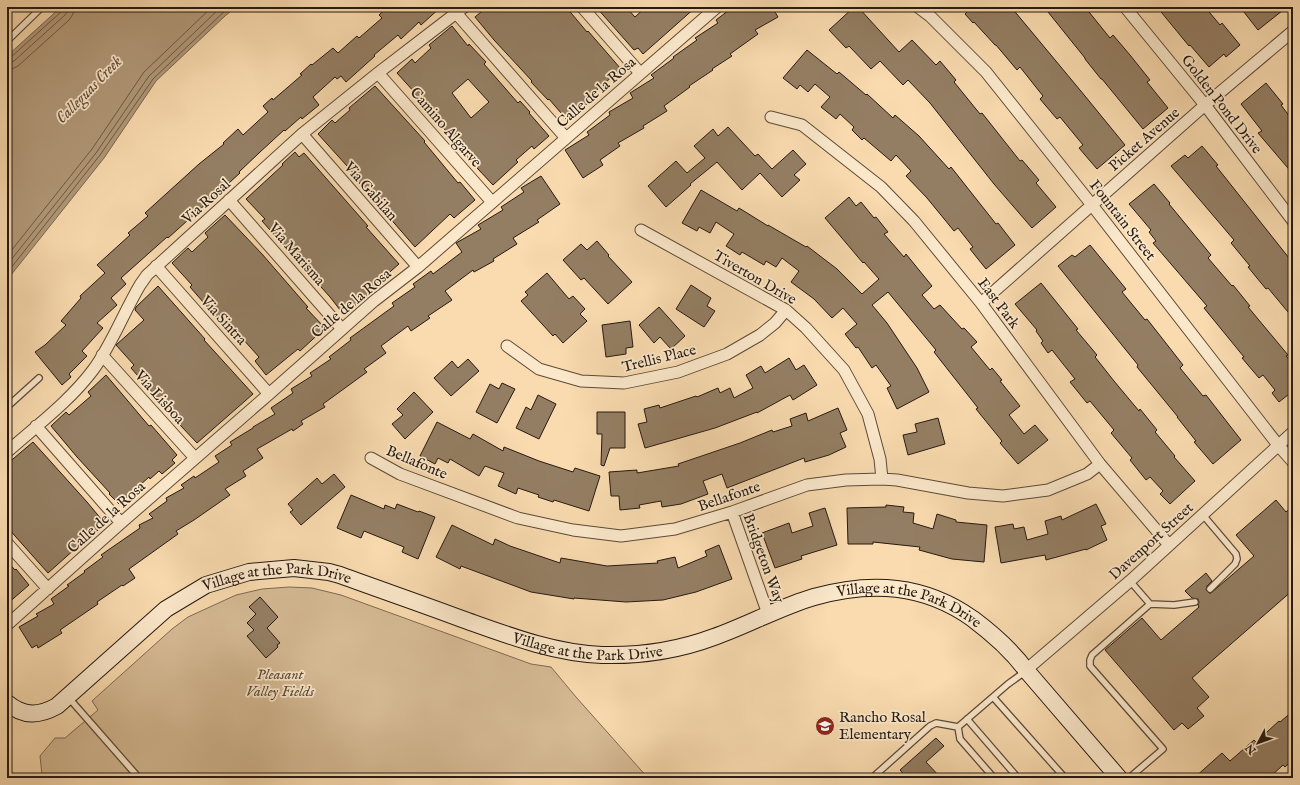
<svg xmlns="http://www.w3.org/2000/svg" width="1300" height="785" viewBox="0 0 1300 785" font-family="'IM FELL English',serif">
	<rect width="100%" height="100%" fill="#f9dbaf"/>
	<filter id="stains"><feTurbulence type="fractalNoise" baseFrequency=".005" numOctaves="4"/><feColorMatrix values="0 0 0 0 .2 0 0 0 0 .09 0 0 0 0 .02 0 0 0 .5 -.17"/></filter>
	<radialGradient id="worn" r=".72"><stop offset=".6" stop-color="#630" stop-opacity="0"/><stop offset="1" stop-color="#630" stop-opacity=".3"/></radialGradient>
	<path fill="#d5ba94" stroke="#7e6a52" d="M 289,587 L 312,588 L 341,595 L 531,664 L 551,667 L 576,697 L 648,778 L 45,778 L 42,775 L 40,756 L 55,738 L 65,738 L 98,710 L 92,701 L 172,629 L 188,617 L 236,595 L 262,589 Z"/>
	<path fill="#b29979" stroke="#7a664f" d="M 61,7 L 236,7 L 225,16 L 156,81 L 104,158 L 7,280 L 7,56 Z"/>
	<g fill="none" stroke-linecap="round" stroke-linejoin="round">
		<path stroke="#6c5a45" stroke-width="1" d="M 7,58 L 11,57 L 61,12 L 63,7
			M 7,63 L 14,61 L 65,15 L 67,12 L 68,7
			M 7,69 L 12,69 L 18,66 L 69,20 L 73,14 L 74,7
			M 7,256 L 92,149 L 144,72 L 212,7
			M 7,265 L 96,153 L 149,76 L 221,7
			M 7,273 L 100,155 L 153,79 L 229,7"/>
	</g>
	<path fill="#947e63" stroke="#271a11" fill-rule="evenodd" d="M 387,7 L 400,7 L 404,11 L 409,7 L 441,7 L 421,25 L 419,22 L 401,39 L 398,35 L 374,55 L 375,56 L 346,82 L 341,76 L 337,79 L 335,77 L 313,97 L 319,105 L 302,119 L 301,117 L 285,131 L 284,130 L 259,153 L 239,172 L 240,173 L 207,203 L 168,238 L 167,237 L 121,278 L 126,284 L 111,298 L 117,305 L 97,323 L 103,328 L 82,351 L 87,356 L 69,374 L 71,377 L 62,385 L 35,352 L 45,345 L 66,325 L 61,321 L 81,298 L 80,296 L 105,273 L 97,265 L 130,235 L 128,233 L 148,216 L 145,213 L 199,164 L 224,144 L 223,143 L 238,129 L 243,135 L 268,112 L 263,106 L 272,98 L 273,100 L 302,75 L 300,74 L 311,64 L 312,65 L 333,48 L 338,53 L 357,36 L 359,38 L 382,18 L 379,15 Z
		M 487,7 L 566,7 L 587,32 L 588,31 L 621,69 L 591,95 L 594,98 L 567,120 L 549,99 L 548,100 L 531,82 L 532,81 L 494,40 L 475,17 Z
		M 596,7 L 626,7 L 635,17 L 646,7 L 696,7 L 643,54 L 638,48 L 634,50 Z
		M 733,7 L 772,7 L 778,17 L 755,30 L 758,34 L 730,54 L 732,56 L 712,69 L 713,70 L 689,86 L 690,87 L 664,106 L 667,111 L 643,126 L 644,128 L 618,143 L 620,146 L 600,160 L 603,165 L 583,178 L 565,150 L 589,135 L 587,132 L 610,115 L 609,112 L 633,98 L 630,93 L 654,78 L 651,75 L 674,58 L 673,57 L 697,40 L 695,38 L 718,23 L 716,20 Z
		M 854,7 L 858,7 L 899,52 L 912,40 L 936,65 L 940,61 L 956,80 L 954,82 L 980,114 L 982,113 L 1020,161 L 1022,160 L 1039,180 L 1036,183 L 1056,207 L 1032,228 L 994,184 L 930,103 L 908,80 L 903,85 L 880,61 L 871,69 L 849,46 L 846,48 L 829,30 Z
		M 972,7 L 1011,7 L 1085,96 L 1125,145 L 1097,169 L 1079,148 L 1083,145 L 1060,117 L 1057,119 L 1040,99 L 1043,96 L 1020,67 L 1017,70 L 996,45 L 995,45 L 974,22 L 973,23 L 965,14 Z
		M 1044,7 L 1085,7 L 1110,38 L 1113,35 L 1130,55 L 1150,80 L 1147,82 L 1168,108 L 1143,129 L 1102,79 L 1101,79 L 1085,59 L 1085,58 Z
		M 1157,7 L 1205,7 L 1220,25 L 1222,23 L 1240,45 L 1226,57 L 1224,54 L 1209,67 L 1190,45 L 1189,46 Z
		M 1240,7 L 1287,7 L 1258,30 Z
		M 452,26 L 468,46 L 469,44 L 486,62 L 484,64 L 518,103 L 520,101 L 530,112 L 529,113 L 549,136 L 534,149 L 532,146 L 516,160 L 518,162 L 493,185 L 463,153 L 431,112 L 429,113 L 414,96 L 416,94 L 397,73 L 412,59 L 415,63 L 431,48 L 429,45 ZM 468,79 L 489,102 L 471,118 L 452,93 Z
		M 807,50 L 837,74 L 839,72 L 866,95 L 867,94 L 893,118 L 895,115 L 919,136 L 949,169 L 951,167 L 996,224 L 998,223 L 1015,245 L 986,269 L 970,249 L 973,247 L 958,228 L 954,231 L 927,198 L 906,176 L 911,171 L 896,155 L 891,161 L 864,138 L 862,140 L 852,130 L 854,127 L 840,114 L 836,119 L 821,107 L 830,97 L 815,84 L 808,92 L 800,85 L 797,89 L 783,78 Z
		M 1266,83 L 1283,104 L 1281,105 L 1293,121 L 1293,174 L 1258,133 L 1262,131 L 1241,104 Z
		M 375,86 L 425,141 L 424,142 L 458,183 L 460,182 L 475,200 L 454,218 L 450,214 L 415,247 L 355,178 L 357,177 L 318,134 L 332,120 L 335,123 L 350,110 L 349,108 Z
		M 728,127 L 755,156 L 758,154 L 772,169 L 793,150 L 806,164 L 794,175 L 800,180 L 782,197 L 760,173 L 742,190 L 717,162 L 690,184 L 691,185 L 666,207 L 648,186 L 676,161 L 687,173 L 705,158 L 694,146 L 713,129 L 718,136 Z
		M 1202,146 L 1218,165 L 1216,166 L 1293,263 L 1293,318 L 1268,288 L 1266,289 L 1248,267 L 1250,266 L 1231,243 L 1234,240 L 1171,166 L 1185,155 L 1188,158 Z
		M 295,152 L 299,157 L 304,153 L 368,226 L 366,227 L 399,264 L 369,290 L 371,292 L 344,315 L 330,297 L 262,221 L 265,219 L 246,199 L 283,165 L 282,164 Z
		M 541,176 L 560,204 L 537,220 L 539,222 L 513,238 L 517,244 L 493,259 L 494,261 L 474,272 L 473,270 L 445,291 L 452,300 L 428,316 L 430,318 L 411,331 L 408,326 L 381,346 L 386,353 L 364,369 L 367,372 L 323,404 L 325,407 L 301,421 L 303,424 L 293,431 L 292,429 L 257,449 L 263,458 L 243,471 L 246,476 L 225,489 L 230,495 L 194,520 L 176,531 L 178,534 L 129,569 L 135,578 L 123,586 L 122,585 L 97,602 L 98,604 L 60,630 L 62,633 L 38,648 L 37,645 L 32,648 L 19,627 L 38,616 L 36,614 L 54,604 L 51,599 L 69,586 L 67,585 L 85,572 L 84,571 L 103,557 L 101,555 L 140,528 L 139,525 L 153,518 L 149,514 L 167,501 L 166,498 L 184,488 L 181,485 L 194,476 L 195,478 L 219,462 L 215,456 L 232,445 L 230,442 L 253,428 L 253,427 L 275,414 L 271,408 L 293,393 L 291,389 L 312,376 L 310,373 L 331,359 L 329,357 L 351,340 L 350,338 L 394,306 L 392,303 L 415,287 L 413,284 L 431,271 L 433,274 L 462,252 L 456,243 L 481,229 L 478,225 L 503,210 L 501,207 L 524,192 L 521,188 Z
		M 1154,184 L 1170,203 L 1169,204 L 1211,255 L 1208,258 L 1232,286 L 1233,285 L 1250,306 L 1248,307 L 1288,355 L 1286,356 L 1293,364 L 1293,391 L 1279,402 L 1272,393 L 1275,390 L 1263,375 L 1259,378 L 1242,358 L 1244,357 L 1204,308 L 1207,306 L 1153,243 L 1156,241 L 1149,232 L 1151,230 L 1129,204 Z
		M 701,190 L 737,211 L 739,208 L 768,226 L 768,225 L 806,247 L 807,246 L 837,269 L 862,294 L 879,279 L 864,262 L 863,263 L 825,218 L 849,197 L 856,206 L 861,202 L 874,218 L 876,217 L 888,232 L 884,234 L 904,257 L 906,254 L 932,286 L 922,295 L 934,309 L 940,305 L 962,329 L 964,328 L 977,342 L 971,347 L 990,370 L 992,368 L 1002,380 L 1000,381 L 1020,406 L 1009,415 L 1024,434 L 1035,425 L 1048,440 L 1018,464 L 1000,443 L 1002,441 L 976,409 L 978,408 L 934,352 L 936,350 L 888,292 L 872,305 L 887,323 L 917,368 L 929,392 L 897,409 L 887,388 L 891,386 L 876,365 L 872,368 L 858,347 L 856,348 L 845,334 L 857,324 L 843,308 L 832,318 L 814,299 L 791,282 L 799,271 L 782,258 L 776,267 L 766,261 L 764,265 L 742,252 L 740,255 L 726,246 L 734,234 L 716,222 L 710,233 L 699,227 L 697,231 L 682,223 Z
		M 225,215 L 262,254 L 308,307 L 306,308 L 325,328 L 300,351 L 298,349 L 266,375 L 255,361 L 259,357 L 242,338 L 238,342 L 190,287 L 192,285 L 172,263 L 188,248 L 192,252 L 208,237 L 205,233 Z
		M 597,241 L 609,255 L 608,256 L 632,282 L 608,304 L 584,278 L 581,280 L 563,260 L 581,244 L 587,250 Z
		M 1090,245 L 1126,289 L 1122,292 L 1145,320 L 1147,319 L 1183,365 L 1180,368 L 1203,396 L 1206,395 L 1241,440 L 1213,464 L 1194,442 L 1196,441 L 1177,417 L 1178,417 L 1137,367 L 1138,365 L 1058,266 L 1072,255 L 1075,257 Z
		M 547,273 L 569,299 L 573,296 L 585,309 L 580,314 L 587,321 L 563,343 L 555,334 L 553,336 L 521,301 L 528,295 L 525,292 Z
		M 1041,283 L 1078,329 L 1076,330 L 1097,355 L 1095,357 L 1114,381 L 1139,411 L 1140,409 L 1157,430 L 1155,432 L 1175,456 L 1174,457 L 1195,481 L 1170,504 L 1160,494 L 1163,491 L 1150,477 L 1146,480 L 1130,460 L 1132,458 L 1111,433 L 1114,430 L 1090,401 L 1087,403 L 1070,382 L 1075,379 L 1052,350 L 1048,353 L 1041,343 L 1043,341 L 1036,331 L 1037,330 L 1015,304 Z
		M 691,285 L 711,298 L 707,306 L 715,311 L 704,327 L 676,309 Z
		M 158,286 L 205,339 L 204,340 L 253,394 L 197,443 L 164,408 L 165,407 L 131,368 L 134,365 L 116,345 L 144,320 L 135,310 L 136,307 Z
		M 659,307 L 685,336 L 671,349 L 660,337 L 654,343 L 639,325 Z
		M 630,321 L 633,347 L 626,348 L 626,354 L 606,357 L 602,325 Z
		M 789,358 L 796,370 L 804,365 L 817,385 L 793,400 L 790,395 L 757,413 L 757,412 L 715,428 L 645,448 L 638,424 L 647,422 L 644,409 L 659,405 L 660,408 L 696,396 L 697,397 L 718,388 L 720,393 L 730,388 L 734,398 L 753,388 L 746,375 L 761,366 L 765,373 Z
		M 468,359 L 479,371 L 451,396 L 434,378 L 452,361 L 458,368 Z
		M 106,375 L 149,426 L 151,425 L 177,455 L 172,460 L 175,463 L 162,474 L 159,471 L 150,479 L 149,477 L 119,504 L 109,494 L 110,493 L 77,457 L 51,426 L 66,412 L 69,415 L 91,396 L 88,392 Z
		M 502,383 L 515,389 L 497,423 L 476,412 L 490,384 L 499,389 Z
		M 414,392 L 433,412 L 405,439 L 392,424 L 403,415 L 397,409 Z
		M 538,395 L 556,404 L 539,439 L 516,428 L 526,407 L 531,410 Z
		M 838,408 L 847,430 L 840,433 L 846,447 L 829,455 L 805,462 L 804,458 L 727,488 L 722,474 L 703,481 L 708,494 L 681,504 L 662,507 L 661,501 L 639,505 L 640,508 L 620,510 L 619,496 L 611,496 L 609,472 L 637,470 L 637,473 L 679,466 L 678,464 L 740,443 L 772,430 L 773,432 L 792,426 L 790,419 L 806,413 L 808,421 Z
		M 597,412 L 625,412 L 625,448 L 610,448 L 604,466 L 601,465 L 602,434 L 597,434 Z
		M 938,418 L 945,444 L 908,455 L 903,435 L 917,432 L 915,424 Z
		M 437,422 L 470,439 L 473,434 L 503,451 L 504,447 L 539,461 L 573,472 L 575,468 L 600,476 L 589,511 L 554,500 L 553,502 L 538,497 L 539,495 L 518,488 L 516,494 L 498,486 L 504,473 L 485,466 L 479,476 L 450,459 L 448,463 L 438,458 L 435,464 L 420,456 Z
		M 33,442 L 87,502 L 102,520 L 96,526 L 99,529 L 86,541 L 85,540 L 48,573 L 7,527 L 7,464 Z
		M 334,474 L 345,487 L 301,525 L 290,512 L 293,510 L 288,504 L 317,478 L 322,484 Z
		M 351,495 L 384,509 L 385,505 L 395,509 L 397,504 L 418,512 L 419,511 L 435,517 L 418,559 L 402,552 L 404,547 L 364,531 L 361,538 L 337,528 Z
		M 1276,500 L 1286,512 L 1289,509 L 1293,514 L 1293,590 L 1192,678 L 1209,697 L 1197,708 L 1204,716 L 1188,729 L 1182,723 L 1174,730 L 1105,650 L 1142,618 L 1161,640 L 1199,607 L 1198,605 L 1199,602 L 1198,599 L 1192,598 L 1185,591 L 1206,573 L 1212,581 L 1207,586 L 1206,590 L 1209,593 L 1211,593 L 1254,556 L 1236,535 Z
		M 1096,504 L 1106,524 L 1101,526 L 1107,540 L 1086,550 L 1086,549 L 1046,560 L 1045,555 L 1001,563 L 995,527 L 1013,524 L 1014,529 L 1024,527 L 1027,540 L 1048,534 L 1045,521 L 1061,516 L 1062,520 Z
		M 886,505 L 904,507 L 903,512 L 914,513 L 913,523 L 933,529 L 937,514 L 956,520 L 956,522 L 987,525 L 984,562 L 952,559 L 919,550 L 920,547 L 873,542 L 873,544 L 848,544 L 847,508 L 886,507 Z
		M 825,508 L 837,545 L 801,556 L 802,559 L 775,568 L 762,533 L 789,523 L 792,533 L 813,526 L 809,513 Z
		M 452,525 L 493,545 L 495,539 L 510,546 L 560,563 L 561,558 L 607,566 L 658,563 L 657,561 L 675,557 L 678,568 L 707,556 L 705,551 L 719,545 L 732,579 L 696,592 L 663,600 L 626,602 L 574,598 L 574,599 L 531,592 L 461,566 L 460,569 L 436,557 Z
		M 7,561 L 15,570 L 16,569 L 29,585 L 7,604 Z
		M 260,597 L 278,617 L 267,628 L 280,643 L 277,645 L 278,647 L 266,658 L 247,636 L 254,630 L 247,623 L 256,614 L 249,607 Z
		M 1293,711 L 1293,759 L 1285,767 L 1283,765 L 1269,778 L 1194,778 L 1222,753 L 1230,761 L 1254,740 L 1256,742 L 1279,721 L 1280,722 Z
		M 936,738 L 944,746 L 926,762 L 941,778 L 907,778 L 900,770 Z"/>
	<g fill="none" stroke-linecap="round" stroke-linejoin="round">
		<g stroke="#5c4a38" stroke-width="8">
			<path id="lane" d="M 7,41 L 42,7
				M 7,407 L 39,378
				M 1203,515 L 1236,554 L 1237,559 L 1235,564 L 1210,589
				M 1150,604 L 1174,605 L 1195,602
				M 68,697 L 139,778
				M 993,697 L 1065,778
				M 967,719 L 1018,778
				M 872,778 L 930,726 L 936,723 L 958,727
				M 994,778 L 960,739 L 958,727 L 1008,684 L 1026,671
				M 1129,778 L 1163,749 L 1090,666 L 1090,660 L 1092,655 L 1150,604 L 1130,581"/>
		</g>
		<g stroke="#5c4a38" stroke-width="13">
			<path id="street" d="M 582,7 L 640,73
				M 918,7 L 930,16 L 986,72 L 1092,205 L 1278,445 L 1293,462
				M 1125,7 L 1205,105 L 1293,221
				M 456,13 L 566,138
				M 378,73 L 492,202
				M 771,117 L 802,125 L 881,187 L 914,221 L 981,303 L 1100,464 L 1169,545
				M 302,134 L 418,267
				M 229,200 L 342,329
				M 641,230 L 786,310 L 806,328 L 844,370 L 868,414 L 880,459 L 882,479
				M 156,266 L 269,394
				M 981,303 L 1205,105 L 1293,31
				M 507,346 L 539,369 L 581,381 L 624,383 L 678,372 L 727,354 L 760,335 L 775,323 L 786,310
				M 102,355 L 195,458
				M 36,426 L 121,523
				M 7,452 C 36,426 69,402 93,370 C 111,346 124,312 140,285 L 147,275 L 302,134 L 378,73 L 464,7
				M 371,458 L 400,474 L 518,518 L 573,530 L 621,536 L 675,529 L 732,512 L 807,485 L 846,480 L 882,479 L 897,480 L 968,493 L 1003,496 L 1048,490 L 1087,474 L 1100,464
				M 732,512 L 768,614
				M 7,543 L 48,589
				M 7,625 L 121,523 L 269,394 L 374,301 L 418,267 L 717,7
				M 1026,670 L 1130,581 L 1293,432"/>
		</g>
		<g stroke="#271a11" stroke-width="18">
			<g id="secondary">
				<path id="s1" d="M 7,703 C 24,717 39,716 57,706 L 166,609 L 206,585 L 249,572 L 294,568 L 329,572 L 340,575 C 381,590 422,604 462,619 C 507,635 553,653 602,655 C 640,656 679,650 714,637 C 748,625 780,607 814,597 C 871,581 924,584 973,619 C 993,634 1012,651 1026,670 L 1119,778"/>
			</g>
		</g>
		<use href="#lane" stroke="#fbe8cb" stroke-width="5.5"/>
		<use href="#street" stroke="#fbe8cb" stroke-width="11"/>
		<use href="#secondary" stroke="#fbe8cb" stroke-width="16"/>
	</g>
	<defs>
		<g id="school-disc" transform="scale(1)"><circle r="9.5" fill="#8f2418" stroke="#fbe8cb"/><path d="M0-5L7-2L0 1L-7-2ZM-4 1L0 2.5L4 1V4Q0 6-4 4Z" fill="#fff"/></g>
	</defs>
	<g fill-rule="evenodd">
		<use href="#school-disc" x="825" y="726"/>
	</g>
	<g text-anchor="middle" stroke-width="3.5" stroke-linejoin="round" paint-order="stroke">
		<g font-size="15" fill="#271a11" stroke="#fbe8cb">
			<text transform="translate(596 92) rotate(-41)" y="5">Calle de la Rosa</text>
			<text transform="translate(1222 104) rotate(52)" y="5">Golden Pond Drive</text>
			<text transform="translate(446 127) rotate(49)" y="5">Camino Algarve</text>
			<text transform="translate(1144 139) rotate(-41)" y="5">Picket Avenue</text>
			<text transform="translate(371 191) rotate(49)" y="5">Via Gabilan</text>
			<text transform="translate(206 201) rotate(-42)" y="5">Via Rosal</text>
			<text transform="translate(1123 220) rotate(52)" y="5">Fountain Street</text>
			<text transform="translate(297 254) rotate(49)" y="5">Via Marisma</text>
			<text transform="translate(755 277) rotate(30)" y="5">Tiverton Drive</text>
			<text transform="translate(351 303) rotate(-40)" y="5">Calle de la Rosa</text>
			<text transform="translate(999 303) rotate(53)" y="5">East Park</text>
			<text transform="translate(224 320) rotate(48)" y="5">Via Sintra</text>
			<text transform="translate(659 358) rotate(-14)" y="5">Trellis Place</text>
			<text transform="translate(160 397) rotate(48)" y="5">Via Lisboa</text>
			<text transform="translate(417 462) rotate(23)" y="5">Bellafonte</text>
			<text transform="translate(729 496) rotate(-19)" y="5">Bellafonte</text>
			<text transform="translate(106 517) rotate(-42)" y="5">Calle de la Rosa</text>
			<text transform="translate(1151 541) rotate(-42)" y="5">Davenport Street</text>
			<text transform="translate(764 558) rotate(70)" y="5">Bridgeton Way</text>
			<text dy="5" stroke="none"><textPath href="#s1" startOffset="319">Village at the Park Drive</textPath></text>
			<text dy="5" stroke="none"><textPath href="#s1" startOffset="979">Village at the Park Drive</textPath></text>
			<text dy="5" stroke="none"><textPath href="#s1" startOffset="643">Village at the Park Drive</textPath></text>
		</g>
		<g font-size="15" font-style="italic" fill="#5b4a38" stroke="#fbe8cb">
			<text x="280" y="679">Pleasant<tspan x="280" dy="17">Valley Fields</tspan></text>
		</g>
		<g font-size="15" fill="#271a11" stroke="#fbe8cb" text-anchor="start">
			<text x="839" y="722">Rancho Rosal<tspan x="839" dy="17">Elementary</tspan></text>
		</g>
		<g font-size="16" font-style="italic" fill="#5f4d3b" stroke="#fbe8cb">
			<text transform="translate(88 89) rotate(-46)" y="6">Calleguas Creek</text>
		</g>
	</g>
	<rect width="1300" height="785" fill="none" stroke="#f9dbaf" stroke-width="24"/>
	<rect x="8" y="8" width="1284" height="769" fill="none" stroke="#271a11" stroke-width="2"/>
	<rect x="12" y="12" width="1276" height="761" fill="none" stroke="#271a11"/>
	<g transform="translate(1258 743) rotate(229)" stroke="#fbe8cb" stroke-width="3" paint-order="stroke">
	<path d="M0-3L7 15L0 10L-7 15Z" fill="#271a11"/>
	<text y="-6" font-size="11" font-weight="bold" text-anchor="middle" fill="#271a11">N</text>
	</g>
	<rect width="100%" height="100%" filter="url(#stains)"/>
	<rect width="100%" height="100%" fill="url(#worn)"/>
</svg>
